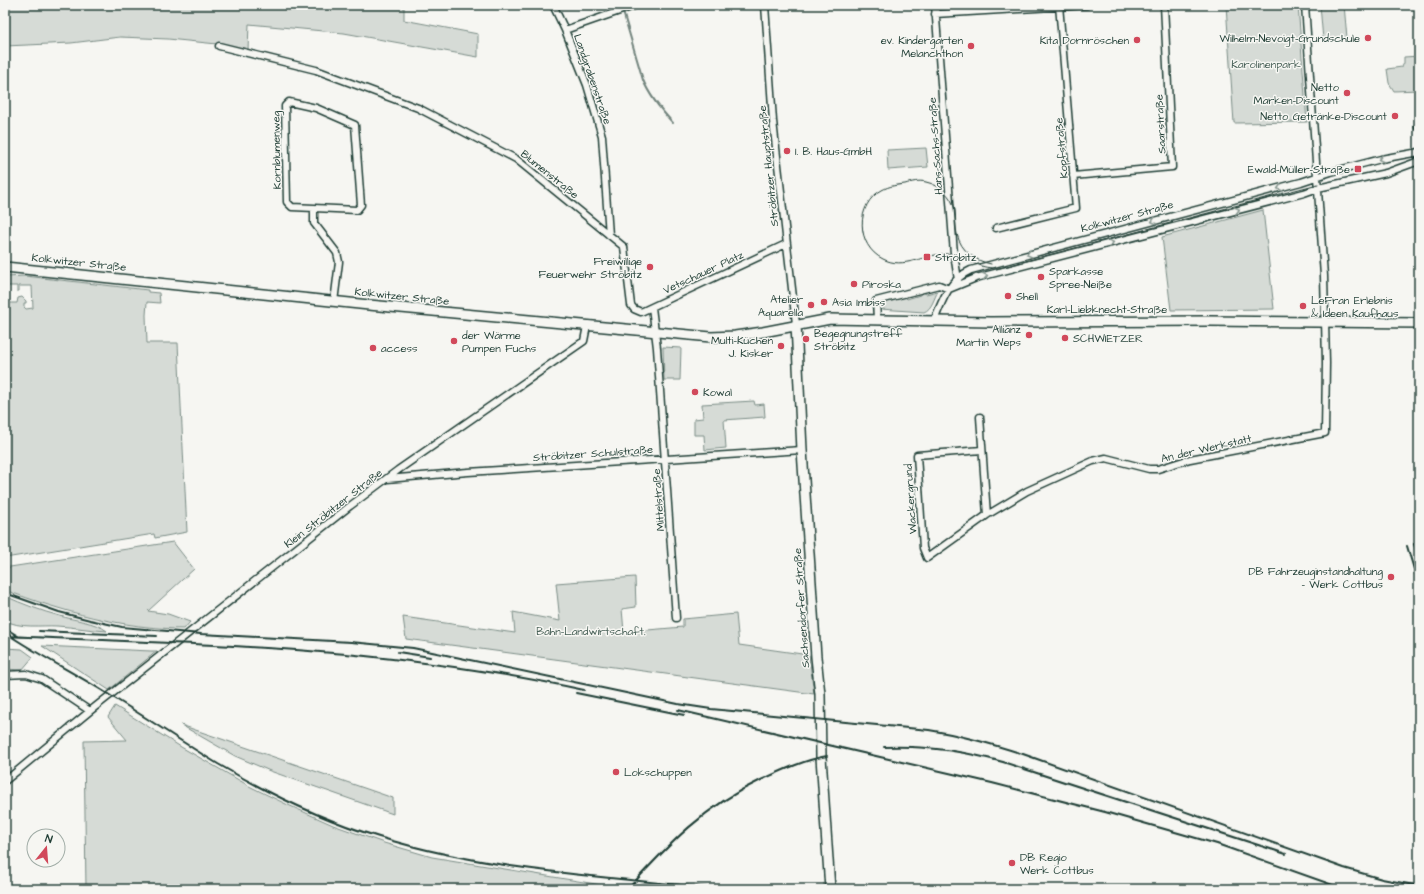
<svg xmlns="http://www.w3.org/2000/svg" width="1424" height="894" viewBox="0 0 1424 894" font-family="'Architects Daughter',sans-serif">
	<rect width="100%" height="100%" fill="#f6f6f2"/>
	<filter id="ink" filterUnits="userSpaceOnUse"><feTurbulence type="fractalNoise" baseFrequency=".025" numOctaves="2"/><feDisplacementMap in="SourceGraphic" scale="8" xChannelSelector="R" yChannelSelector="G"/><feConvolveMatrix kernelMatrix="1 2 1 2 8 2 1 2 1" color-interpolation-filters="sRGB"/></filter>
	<g filter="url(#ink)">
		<path fill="#d6dbd6" stroke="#7a8c85" d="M 5,5 L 404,5 L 404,20 L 478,34 L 478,57 L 344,33 L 249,24 L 248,50 L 217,44 L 168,39 L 120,37 L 71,43 L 5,46 Z
			M 1226,5 L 1298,5 L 1307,122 L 1234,123 Z
			M 1320,5 L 1344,5 L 1347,38 L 1323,40 Z
			M 1419,56 L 1419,90 L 1394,91 L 1389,83 L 1387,69 L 1402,67 L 1404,63 L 1404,57 Z
			M 926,148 L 928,167 L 888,170 L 887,150 Z
			M 1263,210 L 1274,309 L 1171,310 L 1162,237 Z
			M 25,276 L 148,290 L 148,292 L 159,293 L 160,303 L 147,302 L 146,315 L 147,343 L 178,343 L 187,532 L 155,538 L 154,534 L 5,558 L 5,298 L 6,298 L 7,303 L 17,303 L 18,298 L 22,297 L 26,301 L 26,303 L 24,303 L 24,307 L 26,309 L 33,308 L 32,286 L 19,286 L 19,291 L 17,291 L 17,286 L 7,286 L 7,291 L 5,291 L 5,277 Z
			M 938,291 C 934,298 932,309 924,312 L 880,309 C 882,298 895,299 904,296 L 907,299 L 920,295 L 921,292 L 923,292 L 926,294 Z
			M 663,347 L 681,348 L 680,380 L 664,380 Z
			M 754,401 L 755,405 L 764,404 L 765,417 L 724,420 L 726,448 L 705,450 L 704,435 L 694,435 L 694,419 L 703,418 L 702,404 Z
			M 173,542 L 194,569 L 148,611 L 168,614 L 190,622 L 184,629 C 123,629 61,611 5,590 L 5,568 L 10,567 Z
			M 635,577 L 636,607 L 622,609 L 624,632 L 683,627 L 683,619 L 736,614 L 739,645 L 809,655 L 814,694 L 406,639 L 403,617 L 515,633 L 513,612 L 560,621 L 556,583 Z
			M 5,596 C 23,604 41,611 60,616 C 73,620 96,622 107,631 C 90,630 74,627 57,626 C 41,625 19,629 5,620 Z
			M 42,646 L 151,651 L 157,651 L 109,690 Z
			M 5,648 L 22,649 L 33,657 L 22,670 L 5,669 Z
			M 115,706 L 181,747 L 251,787 L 286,804 L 333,825 L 384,843 L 432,857 L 620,888 L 620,889 L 86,889 L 84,741 L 127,740 L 108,717 Z
			M 181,725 L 393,798 L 393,814 L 270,771 L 235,756 Z"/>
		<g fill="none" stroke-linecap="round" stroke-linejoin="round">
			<path stroke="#72847d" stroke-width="2" d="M 621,5 L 643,80 C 650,97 661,110 673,123"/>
			<g stroke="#1f3d34" stroke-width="9">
				<path id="street" d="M 553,5 L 565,30 L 587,85 L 602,136 L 609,235
					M 765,5 L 773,121 L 796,324
					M 935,5 L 954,254 L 958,280
					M 935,14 L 1087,5
					M 565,30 L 637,5
					M 219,46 L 316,70 L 418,108 L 516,159 L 624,247 L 631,305 L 634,309 L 641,312 L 786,244
					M 1418,127 L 1419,127
					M 1073,176 L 1172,167 L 1164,5
					M 314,208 L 357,210 L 361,205 L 355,125 L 316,108 L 289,102 L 285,106 L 287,202 L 292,207 L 314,208 L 314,223 L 337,253 L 339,262 L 334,302
					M 996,228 L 1076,208 L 1059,5
					M 652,307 L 657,348 L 676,618
					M 877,319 L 876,301 L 939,285 L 949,289 L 976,278 L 1304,193 L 1318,188 L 1386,173 L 1419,161
					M 934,321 C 942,300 950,279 971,270 L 1301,182 L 1331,172 L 1381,159 L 1419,152
					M 980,417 L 987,515
					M 982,450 L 917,455 L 923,548 L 927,558 L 987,515 L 1027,491 L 1093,461 L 1106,458 L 1149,469 L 1158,469 L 1190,459 L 1325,433 L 1326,363 L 1324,276 L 1305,5
					M 387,479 L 468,472 L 802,450
					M 5,675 L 26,674 L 42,679 L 90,711
					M 5,781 L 90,711 L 350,506 L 398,470 L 584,341 L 587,326"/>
			</g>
			<g stroke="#1f3d34" stroke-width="12">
				<path id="secondary" d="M 5,267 L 369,305 L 711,337 L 735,336 L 763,332 L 830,319 L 990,322 L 1210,321 L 1419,323
					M 796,324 L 802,450 L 816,657 L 820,694 L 821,757 L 830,889"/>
			</g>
			<use href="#street" stroke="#f6f6f2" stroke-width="6"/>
			<use href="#secondary" stroke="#f6f6f2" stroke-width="9"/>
			<path stroke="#1f3d34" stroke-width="1" d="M 991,264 C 975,261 961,251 957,234 C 955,226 956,218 955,210 C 952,196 940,185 926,182 C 919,180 912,182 905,184 C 897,185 889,186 882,190 C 855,204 856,246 883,259 C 904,270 924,254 945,254 C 959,253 967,261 979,265 C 986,268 992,268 1000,268 L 1318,184"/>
			<path stroke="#1f3d34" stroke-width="2" d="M 1414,544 L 1419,561
				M 1407,546 L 1419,586
				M 5,593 L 59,612 L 90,620 L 122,627 L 201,634 L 351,642 L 413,648 L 678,704 L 711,709 L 929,730 C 961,735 992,744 1023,754 L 1344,868 L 1382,879 L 1419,886
				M 5,628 L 18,636
				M 39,631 L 157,636
				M 5,636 C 118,641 233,644 346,654 C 426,662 506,673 584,690
				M 12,637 C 44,658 78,675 111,696 C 147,718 182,742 218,764 C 269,794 323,820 379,837 C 490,871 607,877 721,889
				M 398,652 L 430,657
				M 576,693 L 684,715
				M 678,710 L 992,783 L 1105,812 L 1217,844 L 1344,889
				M 884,747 C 925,745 964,751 1003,762 L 1286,854
				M 1379,884 L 1398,889
				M 628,889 C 669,844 705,806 761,780 C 783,770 804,760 827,756"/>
		</g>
		<defs><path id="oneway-chevron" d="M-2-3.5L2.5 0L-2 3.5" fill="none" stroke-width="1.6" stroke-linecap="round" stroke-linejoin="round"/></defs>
		<g stroke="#8a9a93">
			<use href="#oneway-chevron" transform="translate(1381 159) rotate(168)"/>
			<use href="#oneway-chevron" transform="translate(1280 188) rotate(165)"/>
			<use href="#oneway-chevron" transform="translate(1237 210) rotate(-15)"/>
			<use href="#oneway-chevron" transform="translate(1154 221) rotate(165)"/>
			<use href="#oneway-chevron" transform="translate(1111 243) rotate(-15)"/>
			<use href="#oneway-chevron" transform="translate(1029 254) rotate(165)"/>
			<use href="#oneway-chevron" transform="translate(985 276) rotate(-12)"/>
		</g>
	</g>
	<g fill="#d1495b" stroke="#f6f6f2" stroke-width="1.5">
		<circle cx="1368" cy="38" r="4"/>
		<circle cx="1137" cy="40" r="4"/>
		<circle cx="971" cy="46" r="4"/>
		<circle cx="1347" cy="93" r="4"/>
		<circle cx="1395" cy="116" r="4"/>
		<circle cx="787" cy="151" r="4"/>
		<rect x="1354" y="165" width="8" height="8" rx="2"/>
		<rect x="923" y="253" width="8" height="8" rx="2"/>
		<circle cx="650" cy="267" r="4"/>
		<circle cx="1041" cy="277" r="4"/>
		<circle cx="854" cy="284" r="4"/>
		<circle cx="1008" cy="296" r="4"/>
		<circle cx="824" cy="302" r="4"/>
		<circle cx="811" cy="305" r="4"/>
		<circle cx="1303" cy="306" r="4"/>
		<circle cx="1029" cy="335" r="4"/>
		<circle cx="1065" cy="338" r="4"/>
		<circle cx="806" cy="339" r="4"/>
		<circle cx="454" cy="341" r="4"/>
		<circle cx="781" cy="346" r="4"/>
		<circle cx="373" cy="348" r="4"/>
		<circle cx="695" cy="392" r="4"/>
		<circle cx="1391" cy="577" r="4"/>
		<circle cx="616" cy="772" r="4"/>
		<circle cx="1012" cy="863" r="4"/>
	</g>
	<g text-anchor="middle" stroke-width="3" stroke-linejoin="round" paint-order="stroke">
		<g font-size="11" fill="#1f3d34" stroke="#f6f6f2" text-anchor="start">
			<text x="1360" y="42" text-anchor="end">Wilhelm-Nevoigt-Grundschule</text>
			<text x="963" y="44" text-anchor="end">ev. Kindergarten<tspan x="963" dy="13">Melanchthon</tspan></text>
			<text x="1129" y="44" text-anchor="end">Kita Dornröschen</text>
			<text x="1339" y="91" text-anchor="end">Netto<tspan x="1339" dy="13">Marken-Discount</tspan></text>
			<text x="1387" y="120" text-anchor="end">Netto Getränke-Discount</text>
			<text x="795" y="155">I. B. Haus-GmbH</text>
			<text x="1350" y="173" text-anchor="end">Ewald-Müller-Straße</text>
			<text x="935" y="261">Ströbitz</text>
			<text x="642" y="265" text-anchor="end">Freiwillige<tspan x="642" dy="13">Feuerwehr Ströbitz</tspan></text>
			<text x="1049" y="275">Sparkasse<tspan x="1049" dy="13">Spree-Neiße</tspan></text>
			<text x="862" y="288">Piroska</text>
			<text x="1016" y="300">Shell</text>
			<text x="803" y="303" text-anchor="end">Atelier<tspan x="803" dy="13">Aquarella</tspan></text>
			<text x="1311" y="304">LeFran Erlebnis<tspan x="1311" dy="13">&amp; Ideen Kaufhaus</tspan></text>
			<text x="832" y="306">Asia Imbiss</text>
			<text x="1021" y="333" text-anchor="end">Allianz<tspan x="1021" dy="13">Martin Weps</tspan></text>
			<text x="814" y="337">Begegnungstreff<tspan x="814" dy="13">Ströbitz</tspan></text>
			<text x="462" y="339">der Wärme<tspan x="462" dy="13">Pumpen Fuchs</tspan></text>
			<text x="1073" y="342">SCHWIETZER</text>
			<text x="773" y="344" text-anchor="end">Multi-Küchen<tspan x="773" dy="13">J. Kisker</tspan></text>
			<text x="381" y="352">access</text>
			<text x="703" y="396">Kowal</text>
			<text x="1383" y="575" text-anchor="end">DB Fahrzeuginstandhaltung<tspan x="1383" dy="13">- Werk Cottbus</tspan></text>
			<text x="624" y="776">Lokschuppen</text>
			<text x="1020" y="861">DB Regio<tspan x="1020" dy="13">Werk Cottbus</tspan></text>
		</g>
		<g font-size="11" fill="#445d54" stroke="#f6f6f2">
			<text x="1266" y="68">Karolinenpark</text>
			<text x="591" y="635">Bahn-Landwirtschaft.</text>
		</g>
		<g font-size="11" fill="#1f3d34" stroke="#f6f6f2">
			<text transform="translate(593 79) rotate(71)" y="4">Landgrabenstraße</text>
			<text transform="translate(1160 124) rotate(-93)" y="4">Saarstraße</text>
			<text transform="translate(935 146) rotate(-94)" y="4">Hans-Sachs-Straße</text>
			<text transform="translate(1061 148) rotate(-95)" y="4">Kopfstraße</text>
			<text transform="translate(276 150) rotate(-91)" y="4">Kornblumenweg</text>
			<text transform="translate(768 166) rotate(-96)" y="4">Ströbitzer Hauptstraße</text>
			<text transform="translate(550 174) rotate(39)" y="4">Blumenstraße</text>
			<text transform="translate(1127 216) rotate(-15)" y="4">Kolkwitzer Straße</text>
			<text transform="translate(79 262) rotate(6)" y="4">Kolkwitzer Straße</text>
			<text transform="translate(703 272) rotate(-25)" y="4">Vetschauer Platz</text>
			<text transform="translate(402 296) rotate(6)" y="4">Kolkwitzer Straße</text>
			<text x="1107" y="313">Karl-Liebknecht-Straße</text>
			<text transform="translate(1206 448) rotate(-13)" y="4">An der Werkstatt</text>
			<text transform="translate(593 453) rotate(-4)" y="4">Ströbitzer Schulstraße</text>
			<text transform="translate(910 499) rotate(-94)" y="4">Wackergrund</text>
			<text transform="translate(658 500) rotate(-94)" y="4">Mittelstraße</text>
			<text transform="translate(333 508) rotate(-38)" y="4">Klein Ströbitzer Straße</text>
			<text transform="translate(801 608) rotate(-94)" y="4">Sachsendorfer Straße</text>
		</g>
	</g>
	<rect width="1424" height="894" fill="none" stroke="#f6f6f2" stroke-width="20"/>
	<rect x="10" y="10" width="1404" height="874" fill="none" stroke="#1f3d34" stroke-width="1.5" filter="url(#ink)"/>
	<g transform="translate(46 848) rotate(17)"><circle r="19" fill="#f6f6f2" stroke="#a0aca6"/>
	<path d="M0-3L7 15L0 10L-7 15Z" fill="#d1495b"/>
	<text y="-6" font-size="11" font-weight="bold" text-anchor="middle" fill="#1f3d34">N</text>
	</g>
</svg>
